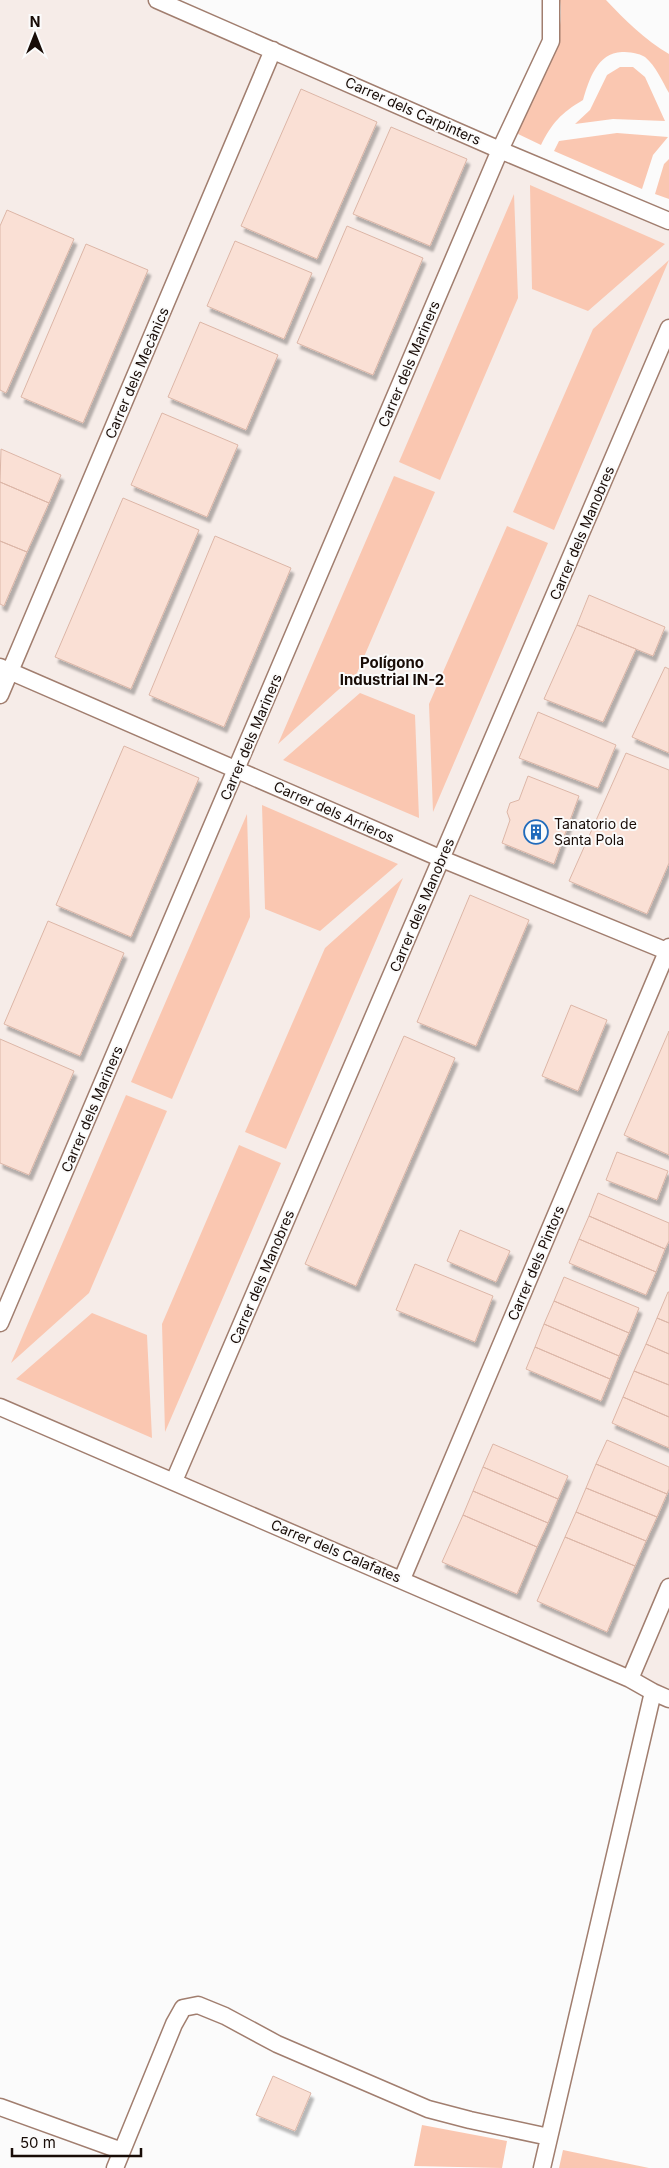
<svg xmlns="http://www.w3.org/2000/svg" width="669" height="2168" viewBox="0 0 669 2168" font-family="Inter,sans-serif">
	<defs>
		<filter id="shadow"><feDropShadow dx="3" dy="5.5" stdDeviation="1" flood-color="#0004"/></filter>
	</defs>
	<rect width="100%" height="100%" fill="#fbfbfb"/>
	<path fill="#f6ece8" d="M 0,0 L 157,0 L 669,221 L 669,1698 L 0,1407 Z"/>
	<path fill="#fac7b1" d="M 560,0 L 606,0 C 625,20 645,40 669,54 L 669,93 C 662,81 656,66 645,57 C 639,53 629,52 622,52 C 597,53 589,80 583,100 C 561,113 552,123 541,145 L 516,133 C 534,96 567,43 560,0 Z
		M 620,67 L 633,67 L 645,77 L 665,121 L 613,119 L 575,124 L 590,110 L 607,75 Z
		M 617,133 L 668,137 L 653,155 L 642,189 L 554,151 L 559,141 Z
		M 669,159 L 669,199 L 655,194 L 664,164 Z
		M 530,185 L 665,244 L 588,311 L 532,289 Z
		M 514,194 L 518,298 L 440,480 L 399,462 Z
		M 669,260 L 554,530 L 513,512 L 593,329 Z
		M 394,476 L 435,492 L 357,673 L 278,744 Z
		M 507,526 L 548,543 L 433,812 L 429,704 Z
		M 360,693 L 415,715 L 419,818 L 283,760 Z
		M 262,805 L 398,864 L 320,931 L 265,909 Z
		M 247,814 L 250,917 L 172,1099 L 131,1082 Z
		M 403,878 L 286,1149 L 245,1132 L 325,948 Z
		M 126,1095 L 167,1111 L 89,1293 L 11,1363 Z
		M 239,1145 L 281,1163 L 165,1432 L 162,1324 Z
		M 92,1313 L 147,1335 L 152,1438 L 16,1379 Z
		M 422,2125 L 507,2141 L 502,2168 L 414,2166 Z
		M 563,2150 L 649,2168 L 559,2168 Z"/>
	<path fill="#fae0d5" stroke="#dcb6a7" filter="url(#shadow)" d="M 301,89 L 377,122 L 317,259 L 241,226 Z
		M 391,127 L 467,159 L 430,246 L 353,214 Z
		M 7,210 L 74,239 L 6,393 L 0,390 L 0,226 Z
		M 347,226 L 423,258 L 373,375 L 297,343 Z
		M 235,241 L 312,273 L 284,339 L 207,306 Z
		M 86,244 L 148,270 L 83,423 L 21,397 Z
		M 200,322 L 278,355 L 246,430 L 168,397 Z
		M 162,413 L 238,445 L 207,517 L 131,485 Z
		M 1,449 L 61,475 L 49,503 L 0,482 Z
		M 0,482 L 49,503 L 27,552 L 0,541 Z
		M 123,498 L 199,530 L 131,689 L 55,657 Z
		M 215,536 L 291,568 L 224,727 L 149,695 Z
		M 0,541 L 27,552 L 4,606 L 0,604 Z
		M 589,595 L 665,627 L 653,656 L 577,625 Z
		M 577,625 L 636,649 L 603,722 L 544,699 Z
		M 665,667 L 669,669 L 669,753 L 632,737 Z
		M 538,712 L 616,745 L 598,788 L 519,758 Z
		M 124,746 L 199,778 L 131,937 L 56,905 Z
		M 626,753 L 669,770 L 669,863 L 647,914 L 569,881 Z
		M 528,776 L 579,796 L 554,864 L 502,843 L 510,820 L 507,812 L 510,803 L 519,800 Z
		M 470,895 L 529,920 L 476,1046 L 417,1022 Z
		M 48,921 L 124,953 L 80,1056 L 4,1024 Z
		M 571,1005 L 607,1020 L 578,1091 L 542,1076 Z
		M 669,1031 L 669,1155 L 624,1135 Z
		M 404,1036 L 455,1058 L 356,1286 L 305,1264 Z
		M 0,1039 L 74,1071 L 29,1175 L 0,1163 Z
		M 617,1152 L 668,1171 L 657,1200 L 606,1180 Z
		M 598,1193 L 669,1223 L 669,1241 L 665,1249 L 589,1216 Z
		M 589,1216 L 665,1249 L 656,1272 L 579,1239 Z
		M 460,1230 L 510,1251 L 496,1282 L 447,1261 Z
		M 579,1239 L 656,1272 L 646,1295 L 569,1263 Z
		M 415,1264 L 493,1296 L 475,1342 L 396,1310 Z
		M 564,1277 L 639,1308 L 629,1333 L 554,1301 Z
		M 668,1292 L 669,1292 L 669,1323 L 657,1318 Z
		M 554,1301 L 629,1333 L 619,1356 L 544,1324 Z
		M 657,1318 L 669,1323 L 669,1354 L 646,1344 Z
		M 544,1324 L 619,1356 L 610,1379 L 535,1347 Z
		M 646,1344 L 669,1354 L 669,1385 L 634,1371 Z
		M 535,1347 L 610,1379 L 601,1401 L 526,1369 Z
		M 634,1371 L 669,1385 L 669,1417 L 623,1397 Z
		M 623,1397 L 669,1417 L 669,1448 L 612,1423 Z
		M 607,1440 L 669,1467 L 669,1489 L 667,1494 L 596,1464 Z
		M 493,1444 L 568,1476 L 558,1499 L 483,1467 Z
		M 596,1464 L 667,1494 L 657,1517 L 586,1488 Z
		M 483,1467 L 558,1499 L 548,1523 L 473,1491 Z
		M 586,1488 L 657,1517 L 646,1541 L 576,1512 Z
		M 473,1491 L 548,1523 L 537,1547 L 463,1515 Z
		M 576,1512 L 646,1541 L 635,1566 L 565,1537 Z
		M 463,1515 L 537,1547 L 517,1594 L 442,1562 Z
		M 565,1537 L 635,1566 L 607,1632 L 537,1601 Z
		M 273,2076 L 311,2093 L 295,2131 L 256,2115 Z"/>
	<g fill="none" stroke-linecap="round" stroke-linejoin="round">
		<g stroke="#a17e6f" stroke-width="19">
			<path id="minor" d="M 157,0 L 500,150 L 669,221
				M 0,667 L 442,859 L 669,952
				M 0,695 L 273,50
				M 0,1323 L 500,150 L 551,41 L 551,0
				M 0,1407 L 630,1679 L 653,1692 L 669,1699
				M 174,1481 L 669,328
				M 402,1579 L 669,947
				M 630,1679 L 669,1587
				M 0,2107 L 122,2151
				M 115,2168 L 174,2024 L 183,2008 L 198,2005 L 225,2016 L 277,2044 L 428,2109 L 470,2120 L 549,2137
				M 542,2168 L 653,1692"/>
		</g>
		<use href="#minor" stroke="#fff" stroke-width="16"/>
	</g>
	<defs>
		<g id="building-ring" transform="scale(1.25)"><circle r="9.5" fill="#fbfbfb" stroke="#216bbb" stroke-width="1.5"/><path d="M-4-6H4V6H1V3H-1V6H-4ZM-2.5-4.3h1.7v1.8h-1.7ZM.8-4.3h1.7v1.8H.8ZM-2.5-1h1.7V.8h-1.7ZM.8-1h1.7V.8H.8Z" fill="#216bbb"/></g>
	</defs>
	<g fill-rule="evenodd">
		<use href="#building-ring" x="536" y="832"/>
	</g>
	<g text-anchor="middle" stroke-width="4" stroke-linejoin="round" paint-order="stroke">
		<g font-size="14" fill="#180c07" stroke="#fbfbfb">
			<text transform="translate(413 111) rotate(24)" y="5">Carrer dels Carpinters</text>
			<text transform="translate(409 364) rotate(-67)" y="5">Carrer dels Mariners</text>
			<text transform="translate(137 373) rotate(-67)" y="5">Carrer dels Mecànics</text>
			<text transform="translate(582 533) rotate(-67)" y="5">Carrer dels Manobres</text>
			<text transform="translate(251 737) rotate(-67)" y="5">Carrer dels Mariners</text>
			<text transform="translate(334 812) rotate(24)" y="5">Carrer dels Arrieros</text>
			<text transform="translate(422 905) rotate(-67)" y="5">Carrer dels Manobres</text>
			<text transform="translate(92 1109) rotate(-67)" y="5">Carrer dels Mariners</text>
			<text transform="translate(536 1263) rotate(-67)" y="5">Carrer dels Pintors</text>
			<text transform="translate(262 1277) rotate(-67)" y="5">Carrer dels Manobres</text>
			<text transform="translate(336 1551) rotate(23)" y="5">Carrer dels Calafates</text>
		</g>
		<g font-size="14" fill="#180c07" stroke="#fbfbfb" text-anchor="start">
			<text x="554" y="829">Tanatorio de<tspan x="554" dy="16">Santa Pola</tspan></text>
		</g>
		<g font-size="15" font-weight="bold" fill="#180c07" stroke="#fbfbfb">
			<text x="392" y="668">Polígono<tspan x="392" dy="17">Industrial IN-2</tspan></text>
		</g>
	</g>
	<g transform="translate(35 35)" stroke="#fbfbfb" stroke-width="4" paint-order="stroke">
	<path d="M0-4L9 19L0 12L-9 19Z" fill="#180c07"/>
	<text y="-8" font-size="14" font-weight="bold" text-anchor="middle" fill="#180c07">N</text>
	</g>
	<path d="M12 2148v8h129v-8" fill="none" stroke="#180c07" stroke-width="2.5"/>
	<text x="20" y="2148" font-size="15" fill="#180c07" stroke="#fbfbfb" stroke-width="4" paint-order="stroke">50 m</text>
</svg>
